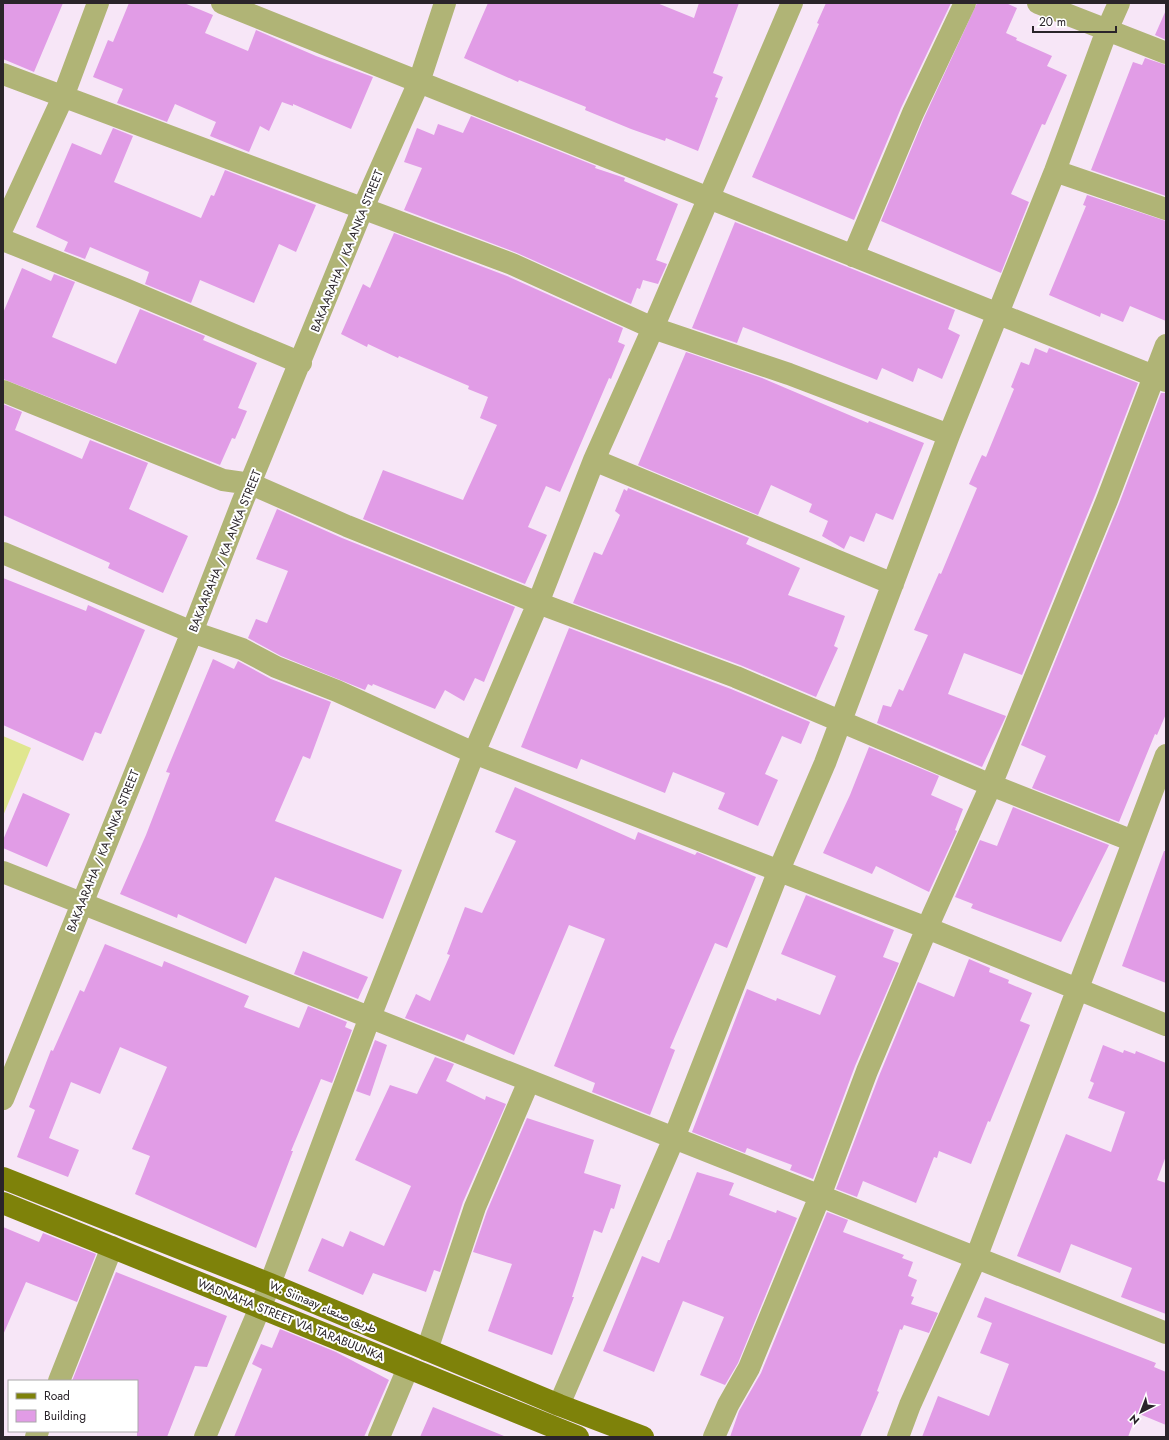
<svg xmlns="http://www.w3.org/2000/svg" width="1169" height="1440" viewBox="0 0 1169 1440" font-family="Jost,Vazirmatn,sans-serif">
	<rect width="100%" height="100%" fill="#f7e6f7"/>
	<path fill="#e0e68f" d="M 3,736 L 31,748 L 3,816 Z"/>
	<path fill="#e19ce6" d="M 3,3 L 63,3 L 34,72 L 3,59 Z
		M 129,3 L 184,3 L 213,15 L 205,33 L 248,51 L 256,30 L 316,56 L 373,77 L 351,129 L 293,104 L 293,106 L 282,102 L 269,131 L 260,126 L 249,152 L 210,136 L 216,122 L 175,104 L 167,122 L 117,103 L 123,89 L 93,77 L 108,40 L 113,42 Z
		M 488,3 L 657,3 L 694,18 L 699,3 L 739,3 L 713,73 L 723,77 L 715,97 L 718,98 L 698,151 L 666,138 L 665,141 L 631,129 L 585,110 L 586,107 L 519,80 L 518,82 L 464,58 Z
		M 826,3 L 951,3 L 901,108 L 854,220 L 752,177 L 819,24 L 817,23 Z
		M 977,3 L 1006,3 L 1017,8 L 1006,33 L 1017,38 L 1016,40 L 1052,56 L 1047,66 L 1067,75 L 1045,125 L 1042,124 L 1011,194 L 1029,202 L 1001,273 L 881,221 L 924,118 Z
		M 1166,10 L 1166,40 L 1155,35 Z
		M 1145,58 L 1166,65 L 1166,196 L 1091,170 L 1133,62 L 1142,65 Z
		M 471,116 L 596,166 L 595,168 L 625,178 L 624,181 L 678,204 L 656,260 L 667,264 L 658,284 L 643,280 L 640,289 L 637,288 L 631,304 L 517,253 L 404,210 L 422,168 L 404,162 L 417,128 L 434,135 L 438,124 L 463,133 Z
		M 113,128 L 133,136 L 114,182 L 201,218 L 211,195 L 214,196 L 225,170 L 316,205 L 296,252 L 279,244 L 254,303 L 200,280 L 191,303 L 145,284 L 149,272 L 90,247 L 85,259 L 64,251 L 68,242 L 36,227 L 72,143 L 101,155 Z
		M 1087,195 L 1166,221 L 1166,321 L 1130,306 L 1123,322 L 1101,313 L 1100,317 L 1049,295 L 1086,206 L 1083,205 Z
		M 735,222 L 955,310 L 948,329 L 960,335 L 942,379 L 918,368 L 913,382 L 882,368 L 877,380 L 743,327 L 737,343 L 692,328 Z
		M 394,233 L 507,276 L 623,328 L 618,342 L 625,345 L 611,379 L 609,378 L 560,492 L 546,486 L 528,527 L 547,535 L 525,584 L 363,519 L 383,470 L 463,500 L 497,425 L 480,418 L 488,397 L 468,389 L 469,386 L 399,356 L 398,358 L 368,344 L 367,347 L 341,334 L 363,284 L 370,288 Z
		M 22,268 L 51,281 L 54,274 L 75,282 L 52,337 L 116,364 L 140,309 L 205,336 L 203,340 L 257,363 L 238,408 L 247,411 L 235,439 L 232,438 L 220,465 L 3,379 L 3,313 Z
		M 1035,348 L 1047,353 L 1049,348 L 1138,383 L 1095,495 L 1022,675 L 964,653 L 948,694 L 1006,716 L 982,767 L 877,723 L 883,705 L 891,707 L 899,689 L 903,691 L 928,635 L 914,630 L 939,573 L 941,574 L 977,488 L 969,484 L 982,455 L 986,457 L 1014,389 L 1011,387 L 1021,362 L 1029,365 Z
		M 686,352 L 762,378 L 868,423 L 869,421 L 924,443 L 893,520 L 876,513 L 864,542 L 850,536 L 844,549 L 822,536 L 828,521 L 809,512 L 812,504 L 771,485 L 758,515 L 638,465 Z
		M 1161,393 L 1166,393 L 1166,714 L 1157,735 L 1155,734 L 1119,822 L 1032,788 L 1046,756 L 1021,745 L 1119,504 Z
		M 3,404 L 22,412 L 15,430 L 82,459 L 90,440 L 148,463 L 129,509 L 188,536 L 163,593 L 108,568 L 110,563 L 3,515 Z
		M 628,488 L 749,538 L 746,544 L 800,568 L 788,595 L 845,616 L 834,646 L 838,648 L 816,697 L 740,665 L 573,603 L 594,552 L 602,555 L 620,515 L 615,511 L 624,489 L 627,491 Z
		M 277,509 L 342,538 L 515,607 L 484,682 L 475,678 L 464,701 L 445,690 L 435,709 L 373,684 L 372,686 L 368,684 L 365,690 L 281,656 L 248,638 L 256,619 L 267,623 L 288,571 L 256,559 Z
		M 3,578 L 86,611 L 88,605 L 145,630 L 101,734 L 95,732 L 83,761 L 3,725 Z
		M 569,628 L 731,689 L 810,722 L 801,744 L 782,736 L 765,774 L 778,780 L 758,826 L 718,809 L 725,793 L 673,772 L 665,793 L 581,759 L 577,769 L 521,747 Z
		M 213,659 L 234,669 L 238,661 L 271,679 L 331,702 L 310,759 L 303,756 L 275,821 L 402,870 L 383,919 L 275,877 L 246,944 L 178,914 L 177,918 L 120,894 L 146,835 L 170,773 L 166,772 Z
		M 869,747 L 939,776 L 931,795 L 963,809 L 955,830 L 957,831 L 929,892 L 876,866 L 872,874 L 823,853 L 850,795 Z
		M 515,787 L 635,840 L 638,832 L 695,855 L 697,852 L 756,877 L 727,948 L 715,943 L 670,1048 L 675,1050 L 650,1115 L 592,1092 L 595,1083 L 554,1066 L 605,939 L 569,925 L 514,1055 L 467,1034 L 464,1041 L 405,1018 L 416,994 L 430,1001 L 450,955 L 447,954 L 465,907 L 482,913 L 516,841 L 495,832 Z
		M 23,793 L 70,814 L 47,867 L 3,848 L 3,840 Z
		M 1013,807 L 1109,845 L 1061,942 L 971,908 L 973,904 L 955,897 L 980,840 L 997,846 Z
		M 1164,851 L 1166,851 L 1166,983 L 1122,966 Z
		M 806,895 L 894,930 L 883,957 L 899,963 L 855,1066 L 813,1179 L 790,1170 L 792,1165 L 747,1148 L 745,1153 L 692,1132 L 747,989 L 776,1001 L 777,998 L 820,1015 L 836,976 L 781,954 Z
		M 105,944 L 162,967 L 164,961 L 249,996 L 244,1007 L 299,1028 L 308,1006 L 347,1022 L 345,1027 L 352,1030 L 332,1083 L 321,1079 L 291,1151 L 293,1151 L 256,1248 L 135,1194 L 150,1156 L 132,1149 L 167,1067 L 120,1047 L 100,1094 L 71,1082 L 49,1138 L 79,1150 L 68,1177 L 17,1157 L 35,1110 L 29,1107 L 51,1050 L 53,1051 L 80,990 L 84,992 Z
		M 303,951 L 368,977 L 358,999 L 294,974 Z
		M 969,959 L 990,968 L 989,972 L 1009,980 L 1008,983 L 1032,993 L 1020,1021 L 1030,1025 L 990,1122 L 988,1121 L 971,1164 L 939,1151 L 937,1158 L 934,1157 L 916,1203 L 863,1181 L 857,1197 L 836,1189 L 879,1076 L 918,982 L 954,997 Z
		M 375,1040 L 387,1045 L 370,1096 L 356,1091 Z
		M 1103,1045 L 1123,1053 L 1124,1050 L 1135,1054 L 1136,1051 L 1166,1063 L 1166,1156 L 1157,1180 L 1166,1183 L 1166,1314 L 1121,1297 L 1132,1268 L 1071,1244 L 1060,1273 L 1017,1256 L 1066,1134 L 1111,1152 L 1125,1112 L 1088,1098 L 1094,1083 L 1090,1081 Z
		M 435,1057 L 454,1064 L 446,1081 L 485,1100 L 486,1096 L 506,1104 L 463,1202 L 440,1272 L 434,1270 L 426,1292 L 373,1273 L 363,1295 L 308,1271 L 322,1238 L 343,1247 L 350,1231 L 384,1246 L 411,1186 L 355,1160 L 390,1085 L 417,1094 Z
		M 527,1118 L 594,1140 L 584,1173 L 621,1185 L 614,1209 L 611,1208 L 602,1233 L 594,1230 L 572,1297 L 574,1297 L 552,1355 L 488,1331 L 512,1264 L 473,1252 L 487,1211 Z
		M 697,1172 L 734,1183 L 729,1195 L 776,1213 L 777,1210 L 797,1218 L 738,1363 L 725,1385 L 700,1375 L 724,1317 L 683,1301 L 654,1372 L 603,1351 L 642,1256 L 659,1263 L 668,1240 L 670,1240 Z
		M 827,1212 L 848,1220 L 843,1232 L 904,1255 L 902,1258 L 913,1262 L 908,1276 L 917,1280 L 911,1296 L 914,1297 L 911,1304 L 938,1313 L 929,1333 L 904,1325 L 902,1330 L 900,1329 L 877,1391 L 879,1392 L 860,1437 L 730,1437 L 739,1411 L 761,1373 Z
		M 3,1227 L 39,1242 L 43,1233 L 96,1254 L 77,1302 L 26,1282 L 3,1335 Z
		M 116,1272 L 227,1316 L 207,1367 L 195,1366 L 167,1437 L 137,1437 L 137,1381 L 72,1381 Z
		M 985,1297 L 1156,1363 L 1154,1367 L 1166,1372 L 1166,1425 L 1137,1413 L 1128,1437 L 922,1437 L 938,1396 L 989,1416 L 1009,1364 L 980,1353 L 992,1323 L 977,1317 Z
		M 280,1329 L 336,1352 L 389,1380 L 364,1437 L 234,1437 L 262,1369 L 252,1364 L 261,1344 L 272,1348 Z
		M 433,1407 L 504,1436 L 504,1437 L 420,1437 Z"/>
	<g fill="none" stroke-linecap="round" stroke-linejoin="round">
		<path stroke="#b0b476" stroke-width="22" d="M 222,3 L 1166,381
			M 1038,3 L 1166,53
			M 3,74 L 512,264 L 653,328 L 789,374 L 949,435
			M 1055,171 L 1166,209
			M 3,227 L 63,97 L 98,3
			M 3,240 L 125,289 L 301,363
			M 853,256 L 913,113 L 965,3
			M 3,391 L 223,480 L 251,484 L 347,526 L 538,603 L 736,677 L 991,785 L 1133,841
			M 594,460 L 893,584
			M 3,553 L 192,632 L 242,649 L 276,667 L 337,691 L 474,753 L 927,928 L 1166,1025
			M 3,872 L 1166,1333
			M 3,1099 L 192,632 L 242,503 L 363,208 L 419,82 L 445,3
			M 427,1350 L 475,1207 L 529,1081
			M 59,1381 L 112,1247
			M 559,1405 L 674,1138 L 779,870 L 825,763 L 949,435 L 1055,171 L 1107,30 L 1119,3
			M 36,1437 L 38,1431
			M 205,1437 L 270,1284 L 370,1017 L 474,753 L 538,603 L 594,460 L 653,328 L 792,3
			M 379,1437 L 408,1368
			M 714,1437 L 728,1405 L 749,1368 L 820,1196 L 867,1071 L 927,928 L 991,785 L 1107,500 L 1166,345
			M 898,1437 L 910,1405 L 976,1258 L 1166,755"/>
		<path stroke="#7e820a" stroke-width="22" d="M 3,1178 L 270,1284 L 559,1405 L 643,1437
			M 3,1203 L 578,1437"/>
	</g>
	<g text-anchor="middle" stroke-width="4" stroke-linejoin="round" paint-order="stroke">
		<g font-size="12" fill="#2a242a" stroke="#fff">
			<text transform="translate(347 251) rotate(-68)" y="4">BAKAARAHA / KA ANKA STREET</text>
			<text transform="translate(225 551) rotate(-68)" y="4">BAKAARAHA / KA ANKA STREET</text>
			<text transform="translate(103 851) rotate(-68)" y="4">BAKAARAHA / KA ANKA STREET</text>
			<text transform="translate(323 1307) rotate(23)" y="4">W. Siinaay طريق صنعاء</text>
			<text transform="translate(291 1320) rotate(22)" y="4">WADNAHA STREET VIA TARABUUNKA</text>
		</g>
	</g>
	<rect width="1169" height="1440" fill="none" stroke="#2a242a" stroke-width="8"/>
	<rect x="8" y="1380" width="130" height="52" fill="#ffffff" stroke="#aaa7aa"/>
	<rect x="16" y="1393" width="20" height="6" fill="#7e820a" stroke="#aaa7aa"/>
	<text x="44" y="1400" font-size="12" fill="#2a242a">Road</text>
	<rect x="16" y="1410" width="20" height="12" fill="#e19ce6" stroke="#aaa7aa"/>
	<text x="44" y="1420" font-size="12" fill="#2a242a">Building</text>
	<g transform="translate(1141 1412) rotate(222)" stroke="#ffffff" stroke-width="3" paint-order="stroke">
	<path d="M0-3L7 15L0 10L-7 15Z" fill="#2a242a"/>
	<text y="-6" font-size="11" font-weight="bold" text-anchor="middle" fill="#2a242a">N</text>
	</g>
	<path d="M1033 26v6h83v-6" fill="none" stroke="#2a242a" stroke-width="2"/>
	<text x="1039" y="26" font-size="12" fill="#2a242a" stroke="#ffffff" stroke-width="3" paint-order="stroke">20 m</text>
</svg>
